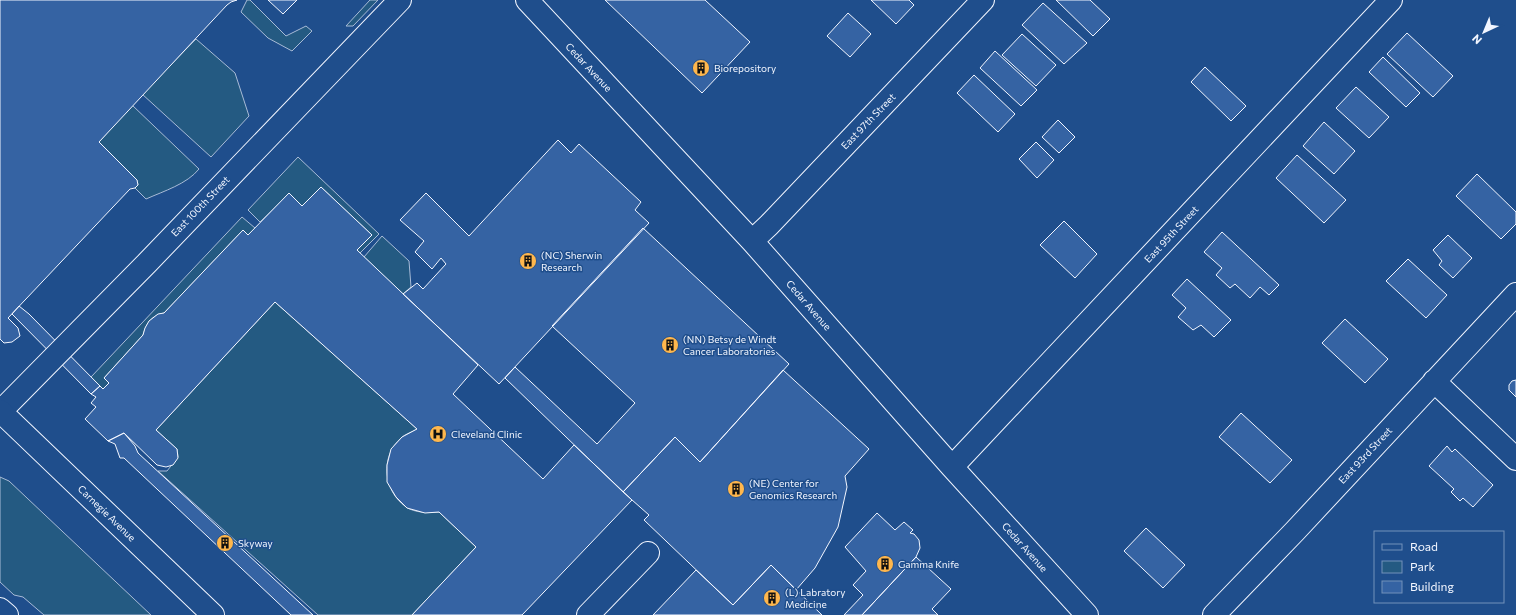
<svg xmlns="http://www.w3.org/2000/svg" width="1516" height="615" viewBox="0 0 1516 615" font-family="Commissioner,sans-serif">
	<rect width="100%" height="100%" fill="#1f4e8c"/>
	<path fill="#245a82" stroke="#a8bbd7" d="M 247,0 L 250,0 L 286,36 L 306,26 L 312,31 L 292,51 L 268,38 L 241,12 Z
		M 370,0 L 378,0 L 353,26 L 346,26 Z
		M 196,39 L 235,73 L 249,116 L 211,157 L 142,94 Z
		M 132,105 L 199,169 C 187,184 164,191 146,199 L 135,188 L 138,185 L 137,180 L 99,142 Z
		M 298,157 L 379,234 L 360,253 L 357,250 L 372,235 L 321,187 L 302,206 L 289,194 L 260,222 L 248,210 Z
		M 242,217 L 255,228 L 248,235 L 243,230 L 164,313 C 152,315 146,323 143,335 L 104,378 L 109,383 L 103,389 L 91,377 Z
		M 382,236 L 409,261 L 411,287 L 403,294 L 364,257 Z
		M 275,302 L 417,429 C 412,432 405,434 401,438 C 380,456 383,491 406,507 C 415,513 429,513 439,512 L 476,547 L 412,615 L 318,615 L 158,471 L 167,471 L 178,457 L 177,449 L 156,430 Z
		M 0,477 L 9,481 L 151,615 L 44,615 L 23,597 L 14,595 L 0,582 Z"/>
	<path fill="#3563a3" stroke="#f2f6ff" d="M 0,0 L 237,0 L 231,2 L 227,5 L 99,142 L 137,180 L 138,185 L 135,188 L 130,189 L 8,318 L 18,328 L 20,336 L 12,342 L 4,343 L 0,339 Z
		M 268,0 L 297,0 L 283,14 Z
		M 605,0 L 705,0 L 750,42 L 702,93 Z
		M 871,0 L 909,0 L 914,5 L 896,24 Z
		M 1056,0 L 1090,0 L 1110,19 L 1093,36 Z
		M 1043,3 L 1087,43 L 1064,64 L 1022,25 Z
		M 848,13 L 871,34 L 850,57 L 827,36 Z
		M 1407,33 L 1453,76 L 1433,97 L 1387,54 Z
		M 1022,34 L 1056,65 L 1036,86 L 1002,55 Z
		M 995,51 L 1037,90 L 1021,106 L 980,68 Z
		M 1383,57 L 1420,93 L 1406,107 L 1369,72 Z
		M 1205,67 L 1246,106 L 1231,121 L 1191,82 Z
		M 974,75 L 1015,114 L 998,132 L 957,93 Z
		M 1356,87 L 1389,117 L 1369,138 L 1336,108 Z
		M 1058,120 L 1075,137 L 1059,153 L 1042,137 Z
		M 1324,122 L 1355,151 L 1334,174 L 1303,146 Z
		M 558,140 L 571,153 L 579,144 L 641,202 L 635,210 L 649,223 L 499,384 L 403,294 L 417,283 L 423,289 L 446,264 L 441,258 L 432,269 L 415,252 L 424,241 L 400,220 L 426,193 L 469,236 Z
		M 1036,142 L 1054,160 L 1037,178 L 1019,159 Z
		M 1297,155 L 1346,200 L 1324,223 L 1276,178 Z
		M 1477,174 L 1516,212 L 1516,224 L 1501,239 L 1456,196 Z
		M 321,187 L 372,235 L 357,250 L 478,365 L 453,394 L 543,479 L 574,445 L 632,500 L 522,615 L 412,615 L 476,547 L 439,512 L 425,513 L 407,508 L 396,497 L 387,482 L 387,465 L 391,449 L 402,437 L 417,429 L 275,302 L 156,430 L 177,449 L 178,458 L 173,465 L 166,467 L 157,465 L 124,433 L 108,441 L 85,419 L 96,407 L 91,403 L 96,397 L 91,394 L 100,386 L 103,389 L 109,383 L 104,378 L 143,335 L 145,328 L 149,321 L 158,314 L 164,313 L 243,230 L 248,235 L 289,193 L 302,206 Z
		M 1064,221 L 1097,254 L 1075,278 L 1040,245 Z
		M 643,228 L 789,364 L 700,462 L 675,437 L 623,492 L 505,378 L 515,367 L 597,444 L 635,403 L 552,326 Z
		M 1222,232 L 1279,285 L 1269,295 L 1260,287 L 1250,298 L 1235,284 L 1230,288 L 1216,275 L 1222,268 L 1204,252 Z
		M 1448,235 L 1472,258 L 1453,278 L 1439,265 L 1442,261 L 1433,250 Z
		M 1408,259 L 1447,295 L 1426,318 L 1386,281 Z
		M 1187,279 L 1231,320 L 1214,337 L 1201,325 L 1193,330 L 1178,317 L 1186,308 L 1172,295 Z
		M 19,306 L 29,314 L 100,386 L 91,394 L 12,314 Z
		M 1345,319 L 1388,359 L 1365,383 L 1322,343 Z
		M 783,370 L 869,449 L 845,476 L 847,487 L 838,527 L 815,568 L 796,590 L 771,565 L 733,605 L 644,520 L 649,515 L 623,492 L 675,437 L 700,462 Z
		M 1516,380 L 1516,397 L 1509,390 L 1509,385 L 1512,381 Z
		M 1241,413 L 1292,460 L 1270,483 L 1219,437 Z
		M 124,433 L 135,446 L 138,453 L 313,615 L 291,615 L 124,458 L 120,458 L 115,444 L 108,441 Z
		M 1447,446 L 1452,452 L 1455,449 L 1493,485 L 1473,507 L 1463,498 L 1460,501 L 1451,492 L 1454,489 L 1429,466 Z
		M 877,513 L 895,530 L 904,522 L 913,530 L 910,533 L 914,534 L 919,540 L 920,548 L 916,557 L 862,615 L 844,615 L 863,595 L 853,585 L 866,571 L 845,547 Z
		M 1146,528 L 1185,565 L 1163,588 L 1124,551 Z
		M 916,557 L 951,589 L 932,609 L 938,615 L 862,615 Z
		M 771,565 L 822,615 L 653,615 L 696,570 L 733,605 Z"/>
	<g fill="none" stroke-linecap="round" stroke-linejoin="round">
		<g stroke="#f2f6ff" stroke-width="24">
			<path id="minor" d="M 527,0 L 752,241 L 952,467 L 1087,615
				M 752,241 L 769,225 L 983,0
				M 1434,381 L 1516,459
				M 0,412 L 148,262 L 400,0
				M 952,467 L 1391,0
				M 0,609 L 7,615
				M 588,615 L 648,553
				M 1214,615 L 1295,531 L 1516,294"/>
		</g>
		<g stroke="#f2f6ff" stroke-width="24">
			<path id="major" d="M 0,411 L 213,615"/>
		</g>
		<use href="#minor" stroke="#1f4e8c" stroke-width="22"/>
		<use href="#major" stroke="#1f4e8c" stroke-width="22"/>
	</g>
	<defs>
		<g id="building-disc" transform="scale(0.9)"><circle r="9.5" fill="#ffb74d" stroke="#1f4e8c"/><path d="M-4-6H4V6H1V3H-1V6H-4ZM-2.5-4.3h1.7v1.8h-1.7ZM.8-4.3h1.7v1.8H.8ZM-2.5-1h1.7V.8h-1.7ZM.8-1h1.7V.8H.8Z" fill="#111"/></g>
		<g id="hospital-disc" transform="scale(0.9)"><circle r="9.5" fill="#ffb74d" stroke="#1f4e8c"/><path d="M-5-5h3v3.5h4V-5h3V5h-3V1.5h-4V5h-3Z" fill="#111"/></g>
	</defs>
	<g fill-rule="evenodd">
		<use href="#building-disc" x="701" y="68"/>
		<use href="#building-disc" x="528" y="261"/>
		<use href="#building-disc" x="670" y="345"/>
		<use href="#hospital-disc" x="438" y="434"/>
		<use href="#building-disc" x="736" y="489"/>
		<use href="#building-disc" x="225" y="543"/>
		<use href="#building-disc" x="885" y="564"/>
		<use href="#building-disc" x="772" y="598"/>
	</g>
	<g text-anchor="middle" stroke-width="3" stroke-linejoin="round" paint-order="stroke">
		<g font-size="10" fill="#f2f6ff" stroke="#1f4e8c">
			<text transform="translate(589 67) rotate(47)" y="4">Cedar Avenue</text>
			<text transform="translate(868 121) rotate(-46)" y="4">East 97th Street</text>
			<text transform="translate(200 206) rotate(-46)" y="4">East 100th Street</text>
			<text transform="translate(1171 234) rotate(-47)" y="4">East 95th Street</text>
			<text transform="translate(809 305) rotate(49)" y="4">Cedar Avenue</text>
			<text transform="translate(1365 455) rotate(-47)" y="4">East 93rd Street</text>
			<text transform="translate(107 513) rotate(44)" y="4">Carnegie Avenue</text>
			<text transform="translate(1025 547) rotate(48)" y="4">Cedar Avenue</text>
		</g>
		<g font-size="10" fill="#f2f6ff" stroke="#1f4e8c" text-anchor="start">
			<text x="714" y="72">Biorepository</text>
			<text x="541" y="259">(NC) Sherwin<tspan x="541" dy="12">Research</tspan></text>
			<text x="683" y="343">(NN) Betsy de Windt<tspan x="683" dy="12">Cancer Laboratories</tspan></text>
			<text x="451" y="438">Cleveland Clinic</text>
			<text x="749" y="487">(NE) Center for<tspan x="749" dy="12">Genomics Research</tspan></text>
			<text x="238" y="547">Skyway</text>
			<text x="898" y="568">Gamma Knife</text>
			<text x="785" y="596">(L) Labratory<tspan x="785" dy="12">Medicine</tspan></text>
		</g>
	</g>
	<rect x="1374" y="531" width="130" height="72" fill="#1f4e8c" stroke="#7391ba"/>
	<rect x="1382" y="544" width="20" height="6" fill="#1f4e8c" stroke="#7391ba"/>
	<text x="1410" y="551" font-size="12" fill="#f2f6ff">Road</text>
	<rect x="1382" y="561" width="20" height="12" fill="#245a82" stroke="#7391ba"/>
	<text x="1410" y="571" font-size="12" fill="#f2f6ff">Park</text>
	<rect x="1382" y="581" width="20" height="12" fill="#3563a3" stroke="#7391ba"/>
	<text x="1410" y="591" font-size="12" fill="#f2f6ff">Building</text>
	<g transform="translate(1484 32) rotate(224)" stroke="#1f4e8c" stroke-width="3" paint-order="stroke">
	<path d="M0-3L7 15L0 10L-7 15Z" fill="#f2f6ff"/>
	<text y="-6" font-size="11" font-weight="bold" text-anchor="middle" fill="#f2f6ff">N</text>
	</g>
</svg>
